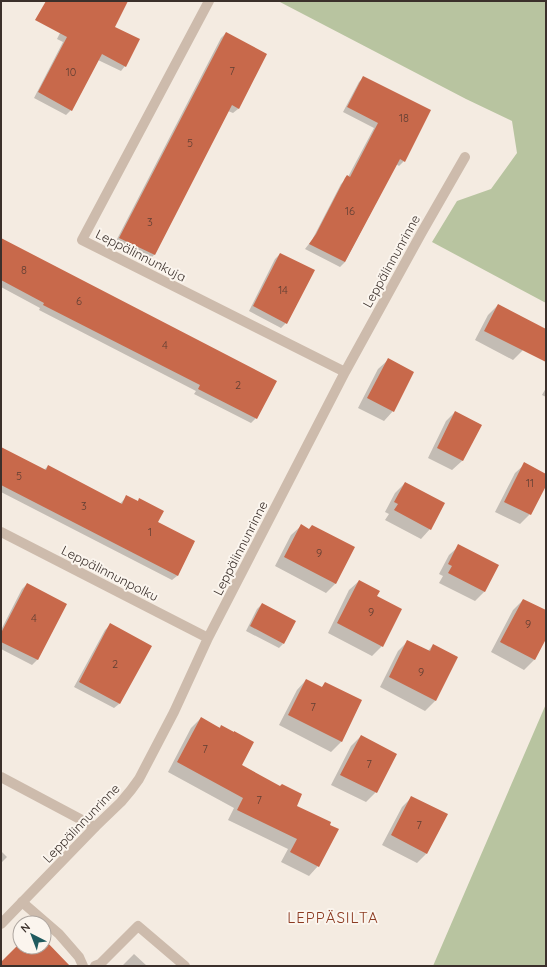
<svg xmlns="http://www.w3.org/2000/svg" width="547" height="967" viewBox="0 0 547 967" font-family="Quicksand,sans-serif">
	<rect width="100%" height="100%" fill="#f4ebe1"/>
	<path fill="#b8c4a0" d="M 278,1 L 546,1 L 546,303 L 432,242 L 457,201 L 491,189 L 517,153 L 512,121 L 466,99 Z
		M 546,704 L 546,966 L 433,966 Z"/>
	<path fill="#0003" d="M 76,1 L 127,1 L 114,27 L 125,66 L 121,71 L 98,60 L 71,110 L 66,115 L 34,98 L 63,42 L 57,39 Z
		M 226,33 L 266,54 L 238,109 L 233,113 L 228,111 L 154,255 L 149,260 L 115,243 L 221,38 Z
		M 364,77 L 404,161 L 399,166 L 396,164 L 345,262 L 340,267 L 305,249 L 312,240 L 341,184 L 348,177 L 374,128 L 343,112 L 359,82 Z
		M 1,240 L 256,418 L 251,423 L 194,394 L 196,391 L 39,310 L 40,308 L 1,287 Z
		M 280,254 L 286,323 L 281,328 L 249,311 L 275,259 Z
		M 498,305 L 523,350 L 513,360 L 475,340 L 488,315 Z
		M 388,360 L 393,411 L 384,421 L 358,408 L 378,369 Z
		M 546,388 L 546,397 L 542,395 Z
		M 455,412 L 481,425 L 462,461 L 452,470 L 428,458 L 446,421 Z
		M 1,448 L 44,470 L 48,466 L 120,504 L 126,497 L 137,502 L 140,499 L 157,522 L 194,542 L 177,576 L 172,580 L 1,492 Z
		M 525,464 L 546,475 L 546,484 L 530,514 L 520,524 L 495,512 L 515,473 Z
		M 405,483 L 430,529 L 421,539 L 385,520 L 389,514 L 385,512 L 395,493 Z
		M 301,526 L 336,583 L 326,593 L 275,566 L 291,535 Z
		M 459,546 L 485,591 L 475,601 L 439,583 L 443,576 L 439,574 L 449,555 Z
		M 359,581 L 382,646 L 372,656 L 328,633 L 349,590 Z
		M 27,584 L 65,604 L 37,660 L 32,665 L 1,649 L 1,630 L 22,589 Z
		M 523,600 L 546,611 L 546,637 L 534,660 L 524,670 L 491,652 L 513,610 Z
		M 262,604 L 283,644 L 279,648 L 246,631 L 257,609 Z
		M 110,625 L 119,704 L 114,708 L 74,687 L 105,630 Z
		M 408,641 L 428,651 L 433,645 L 457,657 L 435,701 L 425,711 L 380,687 L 398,651 Z
		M 306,680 L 321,688 L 325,684 L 361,701 L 341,742 L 331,752 L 279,725 L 297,690 Z
		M 201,718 L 219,728 L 221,726 L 241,765 L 296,806 L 318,866 L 309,876 L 281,862 L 288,849 L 228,820 L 234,808 L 168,772 L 191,728 Z
		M 361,736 L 376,792 L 366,802 L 331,785 L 351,746 Z
		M 411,798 L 426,854 L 417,863 L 382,845 L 402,807 Z
		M 1,851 L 7,857 L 1,863 Z
		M 134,954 L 147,966 L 122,966 Z"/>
	<path fill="#c8694b" d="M 46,1 L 128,1 L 115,27 L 140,39 L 126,67 L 102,54 L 72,111 L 38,92 L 67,37 L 35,20 Z
		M 226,32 L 267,54 L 239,109 L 232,105 L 155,255 L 119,238 Z
		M 363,76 L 431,110 L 405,162 L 400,159 L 345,262 L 309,244 L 316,234 L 345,178 L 347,175 L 350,177 L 378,123 L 347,107 Z
		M 1,238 L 277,381 L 257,419 L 198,389 L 200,385 L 43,305 L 44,303 L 1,280 Z
		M 280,253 L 315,270 L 287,324 L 253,306 Z
		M 498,304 L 546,329 L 546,362 L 484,331 Z
		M 388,358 L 414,372 L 394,412 L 367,398 Z
		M 455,411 L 482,425 L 463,461 L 437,448 Z
		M 1,447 L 46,470 L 48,465 L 122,504 L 126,495 L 138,501 L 139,498 L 164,511 L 158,522 L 195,541 L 178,576 L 1,485 Z
		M 524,462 L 546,474 L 546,486 L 531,515 L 504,502 Z
		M 405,482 L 445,503 L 431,530 L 394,510 L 398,504 L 394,502 Z
		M 301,524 L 309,529 L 312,525 L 355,547 L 336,584 L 284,557 Z
		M 458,544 L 499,565 L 485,592 L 448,573 L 452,566 L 448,564 Z
		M 359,580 L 380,591 L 377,596 L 402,609 L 383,647 L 337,623 Z
		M 27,583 L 67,604 L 38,660 L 1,642 L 1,633 Z
		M 523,599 L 546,610 L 546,639 L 535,660 L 500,642 Z
		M 262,603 L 296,621 L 284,644 L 250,626 Z
		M 110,623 L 152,646 L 120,704 L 79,682 Z
		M 407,640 L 430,651 L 433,644 L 458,657 L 436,701 L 389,677 Z
		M 306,679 L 322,687 L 325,682 L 362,700 L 342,742 L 288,715 Z
		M 201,717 L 220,728 L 221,725 L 234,732 L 234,731 L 254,742 L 242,765 L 280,786 L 282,784 L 302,794 L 297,806 L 331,822 L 330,825 L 339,829 L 319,867 L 290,852 L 297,839 L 237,810 L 243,798 L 177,762 Z
		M 361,735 L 397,754 L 377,793 L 340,775 Z
		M 411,796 L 448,814 L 427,854 L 391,835 Z
		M 44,939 L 70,966 L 1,966 L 1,962 L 20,943 L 20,947 L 44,947 Z"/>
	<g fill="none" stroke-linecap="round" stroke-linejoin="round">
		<path stroke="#cdbbac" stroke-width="10" d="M 1,777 L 95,827
			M 22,902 L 59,934 L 79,957 L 83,966
			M 95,966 L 100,964 L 138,926 L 185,966"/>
		<path stroke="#cdbbac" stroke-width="10" d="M 209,1 L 82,240 L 345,372
			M 1,532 L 208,638
			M 1,924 L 95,827 L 121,802 L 131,790 L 139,779 L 174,712 L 208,638 L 345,372 L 422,232 L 465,157"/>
	</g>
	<g text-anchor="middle" stroke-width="4" stroke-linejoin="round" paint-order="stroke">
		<g font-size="11" fill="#5e3e33">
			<text x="232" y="75">7</text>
			<text x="71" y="76">10</text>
			<text x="404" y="122">18</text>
			<text x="190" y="147">5</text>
			<text x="350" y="215">16</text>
			<text x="150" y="226">3</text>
			<text x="24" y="274">8</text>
			<text x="283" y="294">14</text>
			<text x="79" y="305">6</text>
			<text x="165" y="349">4</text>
			<text x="238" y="389">2</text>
			<text x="19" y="480">5</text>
			<text x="530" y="487">11</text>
			<text x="84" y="510">3</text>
			<text x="150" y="536">1</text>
			<text x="319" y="557">9</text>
			<text x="371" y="616">9</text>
			<text x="34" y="622">4</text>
			<text x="528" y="628">9</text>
			<text x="115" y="668">2</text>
			<text x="421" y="676">9</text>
			<text x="313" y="711">7</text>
			<text x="205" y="753">7</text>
			<text x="369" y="768">7</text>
			<text x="259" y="804">7</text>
			<text x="419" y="829">7</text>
		</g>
		<g font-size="13" fill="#3b302b" stroke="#fbf5ee">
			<text transform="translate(141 255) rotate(27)" y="5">Leppälinnunkuja</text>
			<text transform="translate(391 261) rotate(-61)" y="5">Leppälinnunrinne</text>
			<text transform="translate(240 548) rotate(-63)" y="5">Leppälinnunrinne</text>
			<text transform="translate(110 573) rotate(27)" y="5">Leppälinnunpolku</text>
			<text transform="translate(81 823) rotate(-46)" y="5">Leppälinnunrinne</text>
		</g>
		<g font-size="15" letter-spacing="1" fill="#8c3b22" stroke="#fbf5ee">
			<text x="333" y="923">LEPPÄSILTA</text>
		</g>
	</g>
	<rect width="547" height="967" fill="none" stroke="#3b302b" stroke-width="4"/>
	<g transform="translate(32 935) rotate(318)"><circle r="19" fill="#fbf5ee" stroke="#aea6a0"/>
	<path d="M0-3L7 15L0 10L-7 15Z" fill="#1f5a5e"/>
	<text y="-6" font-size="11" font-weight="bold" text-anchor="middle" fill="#3b302b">N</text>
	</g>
</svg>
